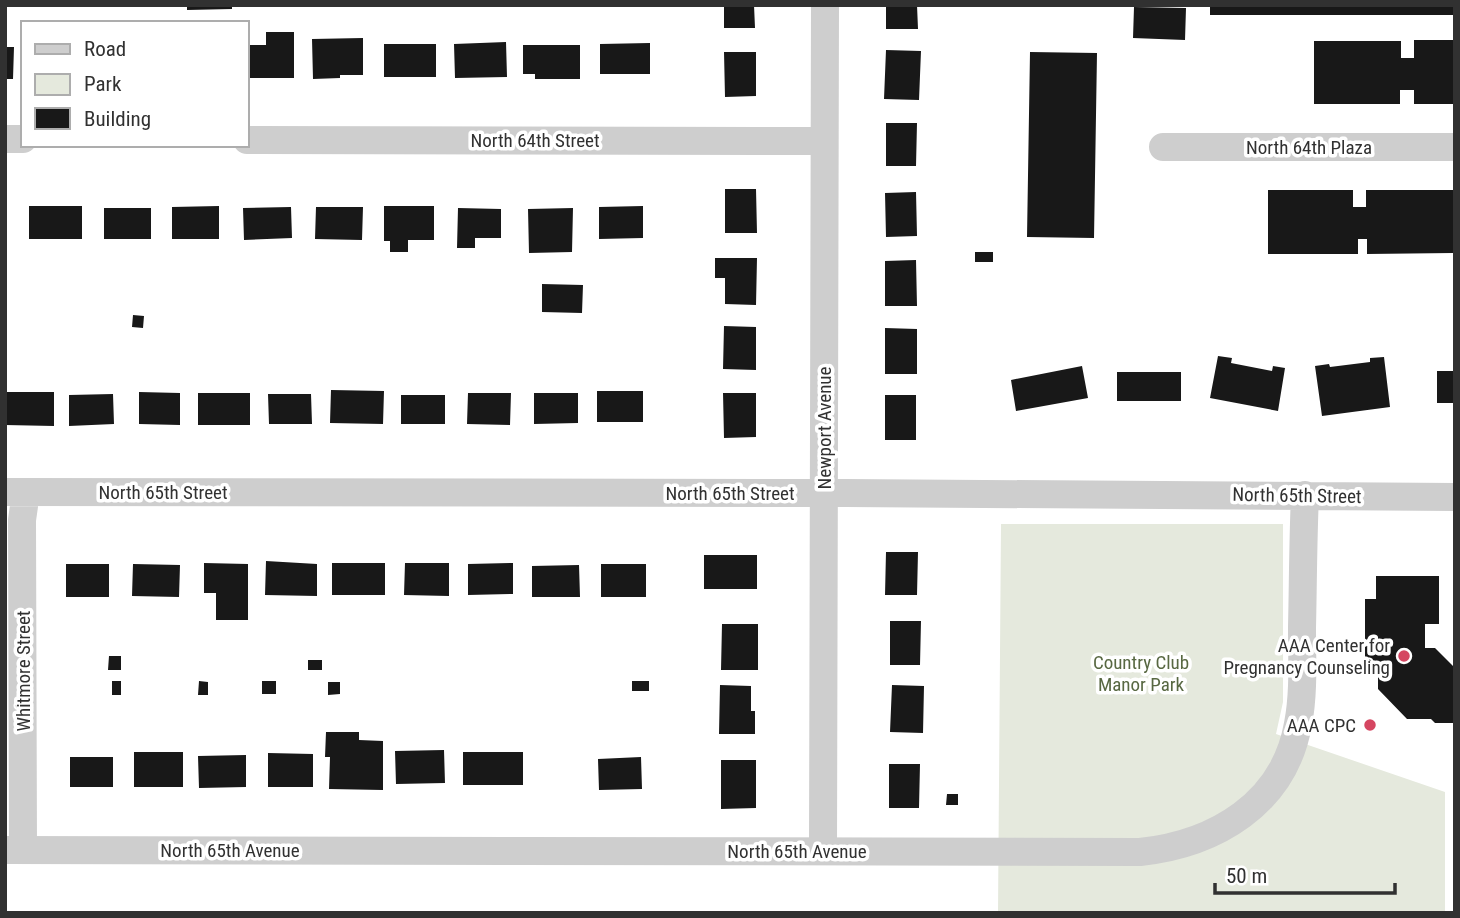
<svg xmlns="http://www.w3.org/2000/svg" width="1460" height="918" viewBox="0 0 1460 918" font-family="'Roboto Condensed',sans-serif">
	<rect width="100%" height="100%" fill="#fff"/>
	<path fill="#e5e9dd" d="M 1001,524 L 1283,524 L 1283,702 L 1276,734 L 1445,792 L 1445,913 L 998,913 Z"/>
	<path fill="#181818" d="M 187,5 L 232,5 L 232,9 L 187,10 Z
		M 724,5 L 754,5 L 755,28 L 724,28 Z
		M 886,5 L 917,5 L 918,29 L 886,29 Z
		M 1210,5 L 1455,5 L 1455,15 L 1210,15 Z
		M 1134,7 L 1186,8 L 1185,40 L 1133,38 Z
		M 266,32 L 294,32 L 294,78 L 247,78 L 247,45 L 266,45 Z
		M 363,38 L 363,75 L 340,75 L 340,78 L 313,79 L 312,39 Z
		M 1414,40 L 1455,40 L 1455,104 L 1414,104 L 1414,90 L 1400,90 L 1400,104 L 1314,104 L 1314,41 L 1401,41 L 1401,58 L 1414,58 Z
		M 506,42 L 507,77 L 455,78 L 454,44 Z
		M 650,43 L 650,74 L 600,74 L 600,44 Z
		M 384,44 L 436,44 L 436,77 L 384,77 Z
		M 523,45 L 580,45 L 580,79 L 535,79 L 535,74 L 523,74 Z
		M 5,47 L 14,47 L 13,79 L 5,79 Z
		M 886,50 L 921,51 L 919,100 L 884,99 Z
		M 724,52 L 756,52 L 756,96 L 725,97 Z
		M 1030,52 L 1097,53 L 1094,238 L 1027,237 Z
		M 886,123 L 917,123 L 916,166 L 886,166 Z
		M 725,189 L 756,189 L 757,233 L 725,233 Z
		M 1268,190 L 1353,190 L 1353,207 L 1366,207 L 1366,190 L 1453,190 L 1453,253 L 1367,254 L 1367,239 L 1358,239 L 1358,254 L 1268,254 Z
		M 916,192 L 917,236 L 886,237 L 885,193 Z
		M 29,206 L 82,206 L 82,239 L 29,239 Z
		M 219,206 L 219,239 L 172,239 L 172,207 Z
		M 384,206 L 434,206 L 434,240 L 408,240 L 408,252 L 390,252 L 390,241 L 384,241 Z
		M 643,206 L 643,238 L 599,239 L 599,207 Z
		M 291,207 L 292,238 L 244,240 L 243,208 Z
		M 316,207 L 363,207 L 362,240 L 315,239 Z
		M 104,208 L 151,208 L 151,239 L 104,239 Z
		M 458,208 L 501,209 L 501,238 L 475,238 L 475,248 L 457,248 Z
		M 573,208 L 572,252 L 529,253 L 528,209 Z
		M 975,252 L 993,252 L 993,262 L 975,262 Z
		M 715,258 L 757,258 L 756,305 L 725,304 L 725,278 L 715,278 Z
		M 916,260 L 917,306 L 885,306 L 885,261 Z
		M 542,284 L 583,285 L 582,313 L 542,312 Z
		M 133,315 L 144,316 L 143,328 L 132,327 Z
		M 724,326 L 756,327 L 756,370 L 723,369 Z
		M 885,328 L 917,329 L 917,374 L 885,374 Z
		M 1218,356 L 1232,358 L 1231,363 L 1272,371 L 1273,366 L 1285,368 L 1278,411 L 1210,398 Z
		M 1384,357 L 1390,407 L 1322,416 L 1315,366 L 1329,364 L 1330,367 L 1370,362 L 1370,358 Z
		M 1082,366 L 1088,398 L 1016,411 L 1011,380 Z
		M 1437,371 L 1455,371 L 1455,403 L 1437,403 Z
		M 1117,372 L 1181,372 L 1181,401 L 1117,401 Z
		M 331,390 L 384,391 L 383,424 L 330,423 Z
		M 597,391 L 643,391 L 643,422 L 597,422 Z
		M 5,392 L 54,392 L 54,426 L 5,425 Z
		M 139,392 L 180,393 L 180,425 L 139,424 Z
		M 198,393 L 250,393 L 250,425 L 198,425 Z
		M 468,393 L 511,393 L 510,425 L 467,424 Z
		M 534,393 L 578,393 L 578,423 L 534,424 Z
		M 723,393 L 756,393 L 756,437 L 724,438 Z
		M 113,394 L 114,424 L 69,426 L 69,395 Z
		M 268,394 L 311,394 L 312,424 L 269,424 Z
		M 401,395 L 445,395 L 445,424 L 401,424 Z
		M 885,395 L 916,395 L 916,440 L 885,440 Z
		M 886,552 L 918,552 L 917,595 L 885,595 Z
		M 704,555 L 757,555 L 757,589 L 704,589 Z
		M 266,561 L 317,564 L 317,596 L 265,595 Z
		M 204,563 L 248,564 L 248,620 L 216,620 L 216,593 L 204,593 Z
		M 332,563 L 385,563 L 385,595 L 332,595 Z
		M 405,563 L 449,563 L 449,596 L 404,595 Z
		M 513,563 L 513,594 L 468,595 L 468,564 Z
		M 66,564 L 109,564 L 109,597 L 66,597 Z
		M 133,564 L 180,565 L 179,597 L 132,596 Z
		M 601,564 L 646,564 L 646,597 L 601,597 Z
		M 579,565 L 580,597 L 532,597 L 532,566 Z
		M 1376,576 L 1439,576 L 1439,624 L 1425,624 L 1425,648 L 1435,648 L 1455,668 L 1455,723 L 1435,723 L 1431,719 L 1407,719 L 1378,689 L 1378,663 L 1365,663 L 1365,599 L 1376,599 Z
		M 890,621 L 921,621 L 920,665 L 890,665 Z
		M 722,624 L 758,624 L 758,670 L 721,670 Z
		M 109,656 L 121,656 L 121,670 L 108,670 Z
		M 308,660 L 322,660 L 322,670 L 308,670 Z
		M 112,681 L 121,681 L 121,695 L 112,695 Z
		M 199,681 L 208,682 L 208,695 L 198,695 Z
		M 262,681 L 276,681 L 276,694 L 262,694 Z
		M 632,681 L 649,681 L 649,691 L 632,691 Z
		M 328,682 L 340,682 L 340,694 L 328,695 Z
		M 720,685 L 751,686 L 751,711 L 755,711 L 755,734 L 719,734 Z
		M 892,685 L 924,686 L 923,733 L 890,732 Z
		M 326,732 L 359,732 L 359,740 L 383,741 L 383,790 L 329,789 L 330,757 L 325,757 Z
		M 444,750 L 445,783 L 396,784 L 395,751 Z
		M 134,752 L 183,752 L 183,787 L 134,787 Z
		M 463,752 L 523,752 L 523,785 L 463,785 Z
		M 268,753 L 313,754 L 313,787 L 268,787 Z
		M 246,755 L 246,787 L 199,788 L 198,756 Z
		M 70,757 L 113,757 L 113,787 L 70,787 Z
		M 641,757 L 642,789 L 599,790 L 598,759 Z
		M 721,760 L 756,760 L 756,808 L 721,809 Z
		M 889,764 L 920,764 L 919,808 L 889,808 Z
		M 947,794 L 958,794 L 958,805 L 946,805 Z"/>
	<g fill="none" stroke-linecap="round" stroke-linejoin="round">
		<path stroke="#cecece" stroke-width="28" d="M 5,139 L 23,139
			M 247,140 L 824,141
			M 1163,147 L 1455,147
			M 5,492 L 846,493 L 1455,497
			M 5,850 L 1140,852 C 1215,844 1284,804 1298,724 C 1304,693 1302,660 1302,628 C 1303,584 1303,539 1305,495
			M 23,850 L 22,520 L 26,492
			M 823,851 L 825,5"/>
	</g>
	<g fill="#d54661" stroke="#fff" stroke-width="2.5">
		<circle cx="1404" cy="656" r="7"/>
		<circle cx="1370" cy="725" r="7"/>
	</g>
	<g text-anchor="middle" stroke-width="7" stroke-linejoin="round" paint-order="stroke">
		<g font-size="19" fill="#313131" stroke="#fff">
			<text x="535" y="147">North 64th Street</text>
			<text x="1309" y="154">North 64th Plaza</text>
			<text transform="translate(824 428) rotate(-90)" y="7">Newport Avenue</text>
			<text x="163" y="499">North 65th Street</text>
			<text x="730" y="500">North 65th Street</text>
			<text transform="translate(1297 495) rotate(1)" y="7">North 65th Street</text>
			<text transform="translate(23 671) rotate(-90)" y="7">Whitmore Street</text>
			<text x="230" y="857">North 65th Avenue</text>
			<text x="797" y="858">North 65th Avenue</text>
		</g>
		<g font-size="19" fill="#313131" stroke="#fff" text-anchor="end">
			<text x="1390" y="652">AAA Center for<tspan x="1390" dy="22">Pregnancy Counseling</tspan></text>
			<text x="1356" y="732">AAA CPC</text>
		</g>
		<g font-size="19" fill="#586842" stroke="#fff">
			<text x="1141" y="669">Country Club<tspan x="1141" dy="22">Manor Park</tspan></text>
		</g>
	</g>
	<rect width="1460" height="918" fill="none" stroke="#313131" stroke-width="14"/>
	<rect x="21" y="21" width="228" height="126" fill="#ffffff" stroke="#adadad" stroke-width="2"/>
	<rect x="35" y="44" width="35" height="10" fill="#cecece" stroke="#adadad" stroke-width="2"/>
	<text x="84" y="56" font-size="21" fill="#313131">Road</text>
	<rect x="35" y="74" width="35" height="21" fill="#e5e9dd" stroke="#adadad" stroke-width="2"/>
	<text x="84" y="91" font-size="21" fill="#313131">Park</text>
	<rect x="35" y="108" width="35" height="21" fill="#181818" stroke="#adadad" stroke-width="2"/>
	<text x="84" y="126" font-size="21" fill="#313131">Building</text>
	<path d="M1215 883v10h180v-10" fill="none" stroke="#313131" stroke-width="3.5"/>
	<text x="1226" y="883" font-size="21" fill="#313131" stroke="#ffffff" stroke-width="5" paint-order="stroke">50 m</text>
</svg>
